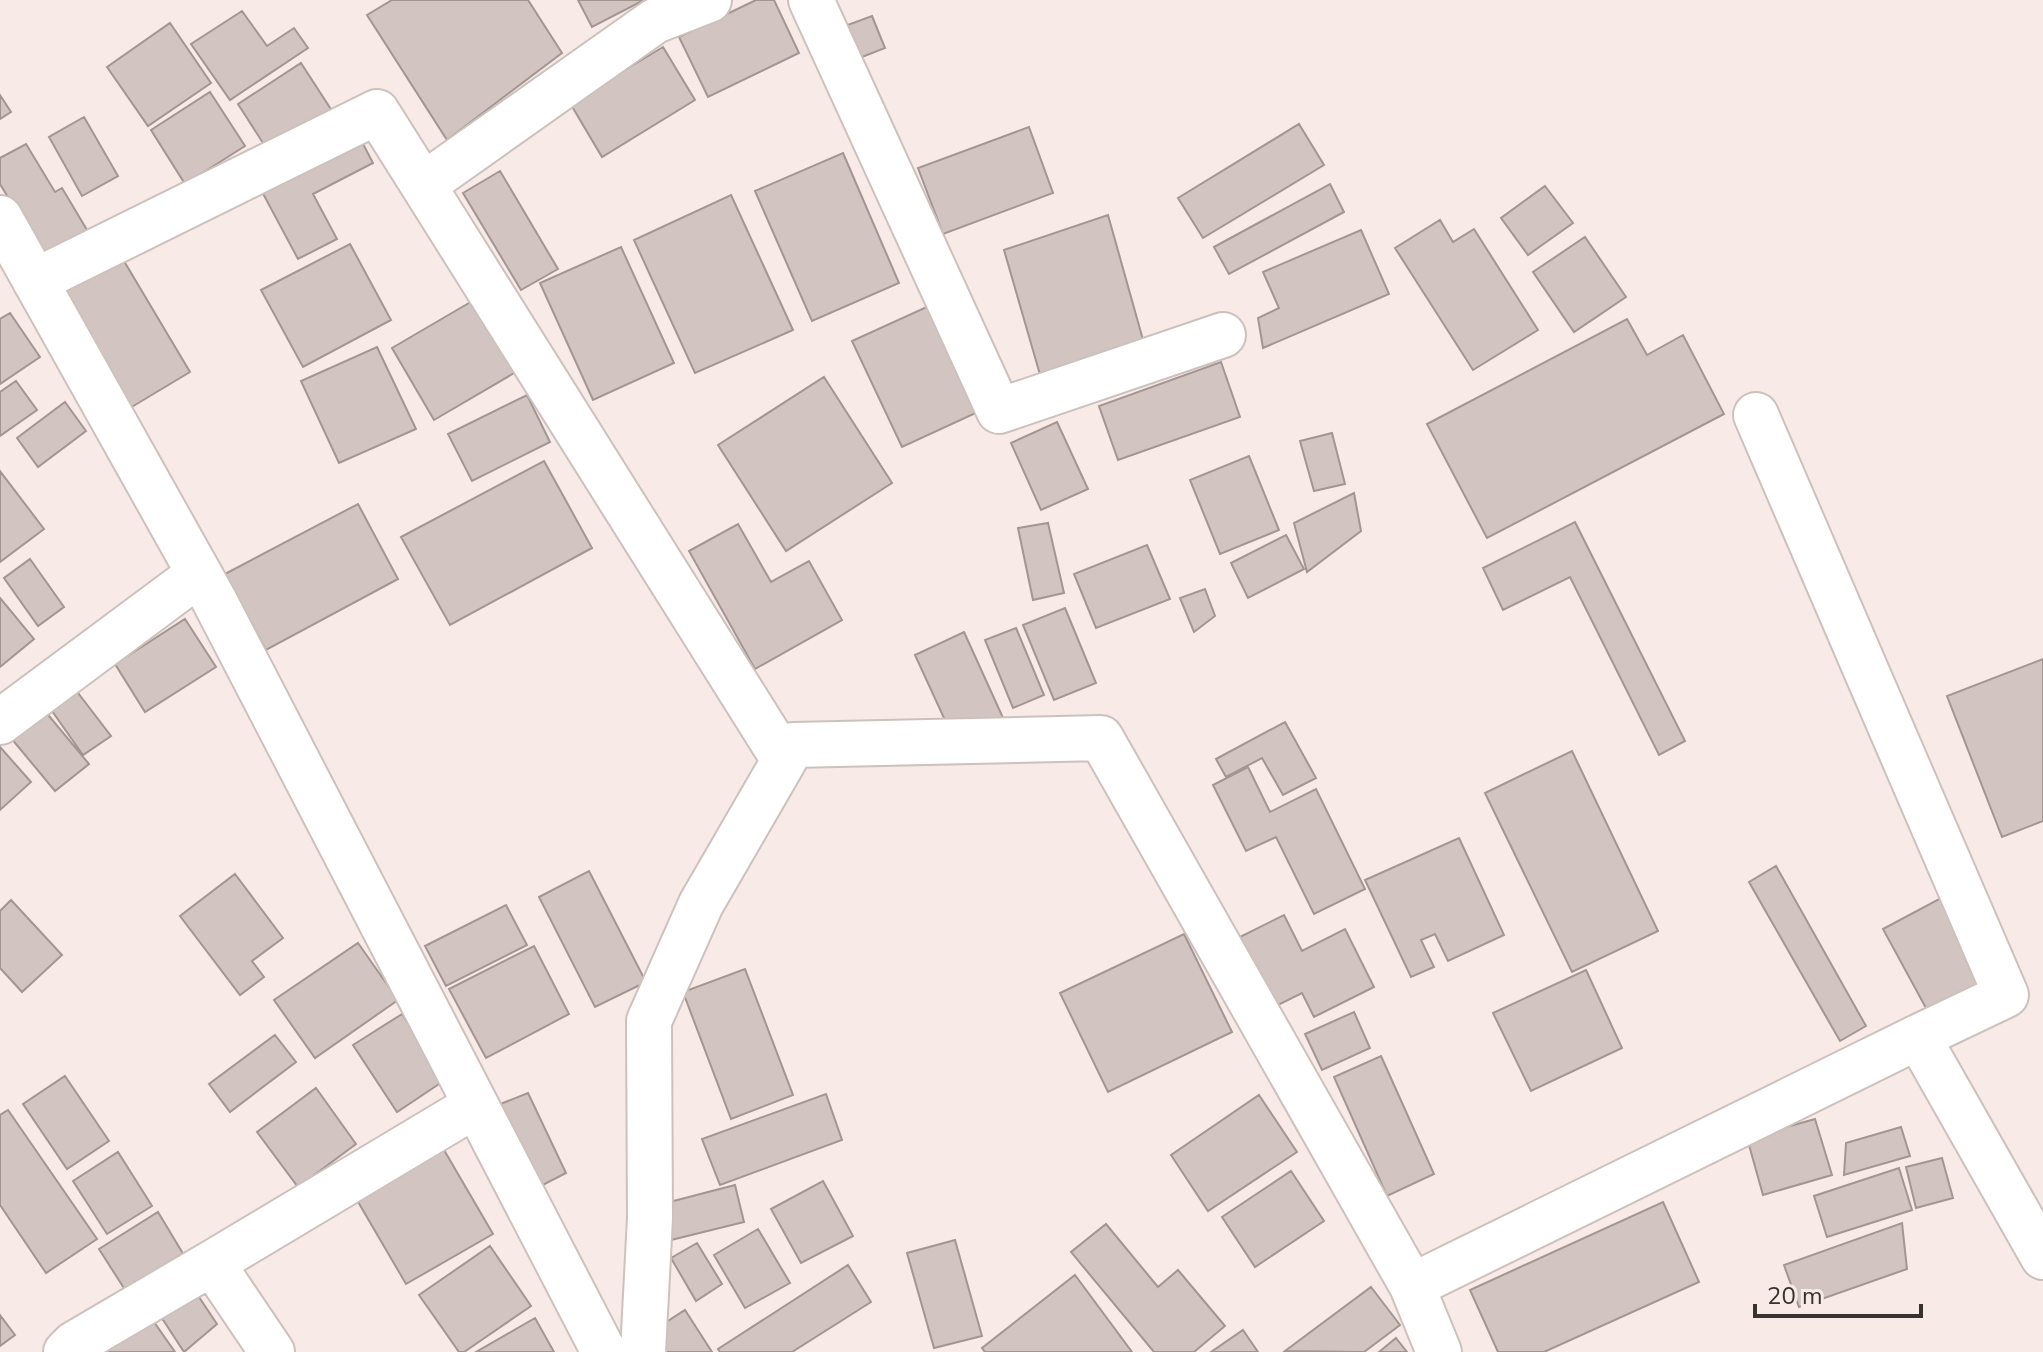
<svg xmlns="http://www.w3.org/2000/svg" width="2043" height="1352" viewBox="0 0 2043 1352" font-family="'Nunito Sans',sans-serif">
	<rect width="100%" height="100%" fill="#f8ebe7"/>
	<path fill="#d2c5c1" stroke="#a29592" stroke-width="2" d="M 392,0 L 528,0 L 562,53 L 447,140 L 367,15 Z
		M 578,0 L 644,0 L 592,27 Z
		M 756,0 L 774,0 L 799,53 L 708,97 L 679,37 Z
		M 242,11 L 267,46 L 294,28 L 308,48 L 230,100 L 191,44 Z
		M 872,16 L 885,48 L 847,63 L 834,30 Z
		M 170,23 L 211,83 L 148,126 L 107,67 Z
		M 663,47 L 695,100 L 602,157 L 570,103 Z
		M 301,63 L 334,114 L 270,154 L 238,104 Z
		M 210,92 L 245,146 L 185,184 L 151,130 Z
		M 0,95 L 11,112 L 0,119 Z
		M 84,117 L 118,176 L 82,196 L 49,137 Z
		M 1299,124 L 1324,165 L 1203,238 L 1178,198 Z
		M 1029,127 L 1053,193 L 943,234 L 918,168 Z
		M 359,136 L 373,163 L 313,194 L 337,239 L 298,259 L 260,188 Z
		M 26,144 L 55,192 L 62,188 L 87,230 L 43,255 L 0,184 L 0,158 Z
		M 843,153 L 899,283 L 812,321 L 755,191 Z
		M 500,171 L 558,269 L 521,290 L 463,193 Z
		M 1330,184 L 1344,212 L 1229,274 L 1214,247 Z
		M 1545,186 L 1573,223 L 1528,255 L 1501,218 Z
		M 731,195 L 793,330 L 695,373 L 634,240 Z
		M 1108,215 L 1145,347 L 1043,385 L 1004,250 Z
		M 1440,220 L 1453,242 L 1474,229 L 1538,330 L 1473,370 L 1395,248 Z
		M 1361,230 L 1389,294 L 1263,348 L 1258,318 L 1279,308 L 1263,272 Z
		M 1585,237 L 1626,297 L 1574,332 L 1533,272 Z
		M 350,244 L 391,320 L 303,367 L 261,290 Z
		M 621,247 L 674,363 L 593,400 L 540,283 Z
		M 118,251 L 190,372 L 130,408 L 58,287 Z
		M 474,300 L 516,372 L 434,420 L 392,348 Z
		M 931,305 L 980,411 L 902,447 L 852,341 Z
		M 10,313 L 40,357 L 0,384 L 0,319 Z
		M 1627,319 L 1647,355 L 1683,335 L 1724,414 L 1487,538 L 1427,424 Z
		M 377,347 L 416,429 L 339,463 L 301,381 Z
		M 1221,362 L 1240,417 L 1118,460 L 1099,406 Z
		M 824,377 L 892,483 L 786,551 L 718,445 Z
		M 16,381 L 37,410 L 0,436 L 0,392 Z
		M 527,395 L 550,442 L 472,481 L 448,434 Z
		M 65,402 L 86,431 L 38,467 L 17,438 Z
		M 1057,422 L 1088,489 L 1041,510 L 1011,443 Z
		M 1332,433 L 1345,484 L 1314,491 L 1300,441 Z
		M 1249,456 L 1279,530 L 1220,554 L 1190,480 Z
		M 544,461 L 592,548 L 450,625 L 401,537 Z
		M 0,471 L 44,529 L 0,562 Z
		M 1354,493 L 1361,531 L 1307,572 L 1294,523 Z
		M 358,504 L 398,579 L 266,650 L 225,574 Z
		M 1575,522 L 1685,741 L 1659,755 L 1570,577 L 1503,610 L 1483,568 Z
		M 1048,523 L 1064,593 L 1033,600 L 1018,528 Z
		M 738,524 L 771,582 L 809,561 L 842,620 L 755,669 L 689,551 Z
		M 1286,535 L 1304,569 L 1248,598 L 1231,563 Z
		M 1147,545 L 1170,599 L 1096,628 L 1074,574 Z
		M 30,559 L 64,607 L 38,626 L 4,578 Z
		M 1205,589 L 1215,616 L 1194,632 L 1180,598 Z
		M 0,598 L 34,639 L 0,667 Z
		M 1065,608 L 1096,683 L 1054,700 L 1023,625 Z
		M 185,619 L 216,667 L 145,712 L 115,664 Z
		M 1016,628 L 1044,695 L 1013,708 L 985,640 Z
		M 964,632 L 1004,720 L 955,742 L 915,655 Z
		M 2043,659 L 2043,821 L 2002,837 L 1947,696 Z
		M 75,689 L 111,736 L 83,755 L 52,711 Z
		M 39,704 L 89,764 L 55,791 L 6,732 Z
		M 1285,722 L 1316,778 L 1283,795 L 1262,758 L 1226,777 L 1216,759 Z
		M 0,747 L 31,782 L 0,810 Z
		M 1572,751 L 1658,931 L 1572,972 L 1485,793 Z
		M 1248,767 L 1270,812 L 1316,789 L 1365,889 L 1314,914 L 1276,837 L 1246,851 L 1213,785 Z
		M 1459,838 L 1504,935 L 1448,961 L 1435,934 L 1421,940 L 1434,967 L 1411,977 L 1365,880 Z
		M 1776,866 L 1866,1026 L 1840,1041 L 1749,882 Z
		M 589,871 L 646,982 L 595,1007 L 539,897 Z
		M 235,874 L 283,938 L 252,961 L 264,977 L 240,995 L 180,916 Z
		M 1941,898 L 1984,980 L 1927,1010 L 1883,929 Z
		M 11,900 L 62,955 L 22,992 L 0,968 L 0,911 Z
		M 506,905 L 527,945 L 446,986 L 425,946 Z
		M 1284,915 L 1302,951 L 1345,929 L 1374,987 L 1314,1017 L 1302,993 L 1274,1007 L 1238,938 Z
		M 1184,934 L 1232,1032 L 1108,1092 L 1060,993 Z
		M 358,943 L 398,1000 L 315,1058 L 274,1000 Z
		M 534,946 L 569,1014 L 486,1058 L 449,989 Z
		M 745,969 L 793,1095 L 731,1119 L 683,992 Z
		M 1586,970 L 1622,1048 L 1531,1091 L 1493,1013 Z
		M 1354,1012 L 1370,1048 L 1322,1070 L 1305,1034 Z
		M 402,1014 L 445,1080 L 397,1112 L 353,1045 Z
		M 275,1035 L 296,1062 L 230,1112 L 209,1084 Z
		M 1381,1056 L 1434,1174 L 1387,1196 L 1334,1077 Z
		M 65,1076 L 109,1141 L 67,1169 L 23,1104 Z
		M 316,1088 L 356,1144 L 298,1187 L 257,1132 Z
		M 528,1093 L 566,1173 L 537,1188 L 493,1107 Z
		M 826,1094 L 842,1140 L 720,1185 L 702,1139 Z
		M 1259,1095 L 1297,1152 L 1208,1211 L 1171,1155 Z
		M 8,1110 L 97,1239 L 46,1273 L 0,1205 L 0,1115 Z
		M 1815,1119 L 1832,1175 L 1763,1195 L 1747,1138 Z
		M 1901,1127 L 1910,1156 L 1844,1175 L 1846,1143 Z
		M 444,1150 L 493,1234 L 406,1284 L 357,1200 Z
		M 118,1152 L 152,1206 L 107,1234 L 73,1181 Z
		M 1942,1158 L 1953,1198 L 1916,1208 L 1906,1167 Z
		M 1899,1168 L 1912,1210 L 1827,1237 L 1814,1196 Z
		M 1291,1171 L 1324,1221 L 1255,1267 L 1222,1217 Z
		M 823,1181 L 853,1236 L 801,1263 L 771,1209 Z
		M 735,1185 L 744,1222 L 667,1241 L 658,1205 Z
		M 1663,1202 L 1699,1282 L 1544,1352 L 1498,1352 L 1470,1290 Z
		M 158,1212 L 185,1257 L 127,1293 L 99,1249 Z
		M 1902,1223 L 1907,1269 L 1799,1307 L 1784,1265 Z
		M 1106,1224 L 1158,1287 L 1178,1270 L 1225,1326 L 1194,1352 L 1154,1352 L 1071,1252 Z
		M 758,1229 L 790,1283 L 745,1308 L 714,1255 Z
		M 955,1240 L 982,1336 L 934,1348 L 907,1253 Z
		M 697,1243 L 722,1284 L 696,1301 L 671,1258 Z
		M 490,1246 L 531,1306 L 464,1352 L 459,1352 L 419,1295 Z
		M 848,1265 L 871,1302 L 792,1352 L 720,1352 L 718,1349 Z
		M 1075,1275 L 1132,1352 L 985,1352 L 982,1348 Z
		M 1371,1287 L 1400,1325 L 1364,1352 L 1285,1351 Z
		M 195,1291 L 217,1324 L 184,1352 L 158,1312 Z
		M 685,1310 L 712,1352 L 620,1352 Z
		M 147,1312 L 175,1352 L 87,1352 Z
		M 0,1315 L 15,1335 L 0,1346 Z
		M 535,1318 L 554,1352 L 476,1352 Z
		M 1243,1330 L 1258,1352 L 1211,1352 Z
		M 1396,1338 L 1407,1352 L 1379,1352 Z"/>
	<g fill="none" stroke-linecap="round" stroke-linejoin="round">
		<g stroke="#cdc1bd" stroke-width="48">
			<path id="minor" d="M 811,0 L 999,411 L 1223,335
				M 423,185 L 784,760
				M 0,218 L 214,600 L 604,1352
				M 35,281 L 377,112 L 423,185 L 655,21 L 709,0
				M 1756,415 L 2006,995 L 1918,1037
				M 0,722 L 199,574
				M 1412,1286 L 1918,1037 L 2043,1257
				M 66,1352 L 74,1344 L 212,1263
				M 272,1352 L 212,1263 L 476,1105
				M 643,1352 L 650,1218 L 649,1021 L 701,904 L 793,745 L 1101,738 L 1412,1286 L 1439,1352"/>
		</g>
		<use href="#minor" stroke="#fff" stroke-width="44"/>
	</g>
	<path d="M1755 1304v12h166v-12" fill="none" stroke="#383331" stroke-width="4"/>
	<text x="1767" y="1304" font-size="24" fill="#383331" stroke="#f8ebe7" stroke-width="6" paint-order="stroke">20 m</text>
</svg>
